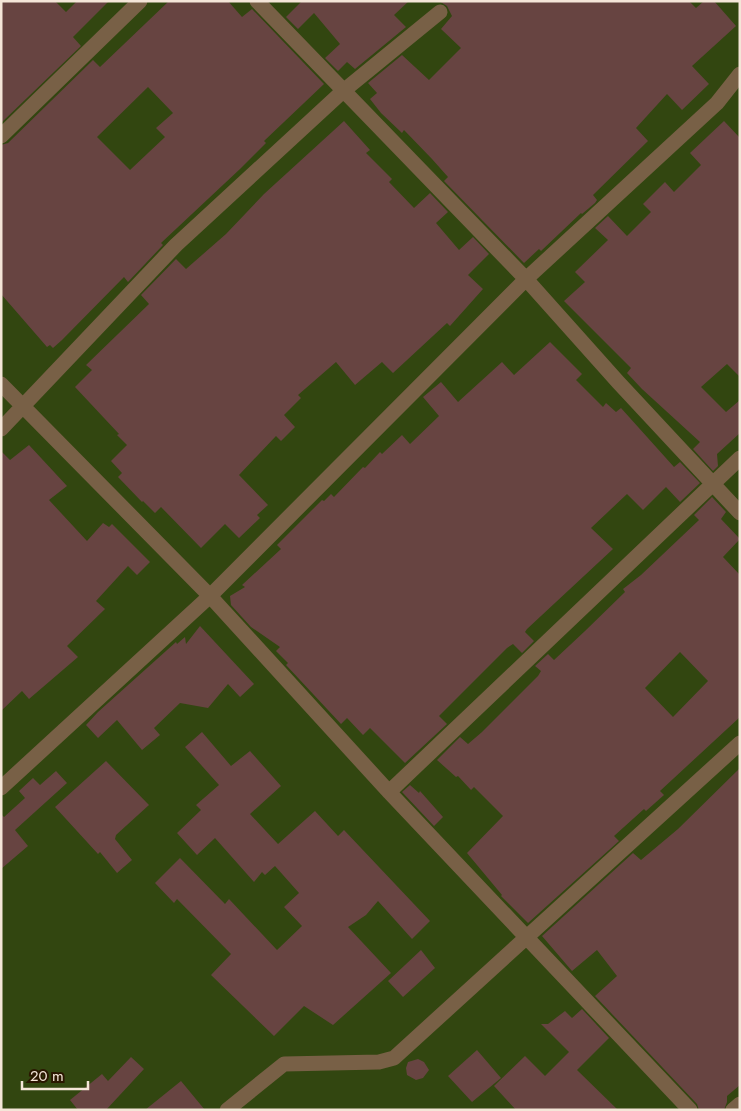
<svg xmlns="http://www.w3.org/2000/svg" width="741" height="1111" viewBox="0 0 741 1111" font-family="Jost,sans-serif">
	<rect width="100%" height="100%" fill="#342007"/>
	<path fill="#324610" d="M 1,1 L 740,1 L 740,1110 L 1,1110 Z"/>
	<path fill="#674441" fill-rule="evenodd" d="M 1,1 L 55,1 L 66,12 L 77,1 L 109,1 L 73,37 L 81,46 L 1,123 Z
		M 169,1 L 228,1 L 242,17 L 252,9 L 324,84 L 264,141 L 266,143 L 240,169 L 161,243 L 163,245 L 128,282 L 124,277 L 62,340 L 53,348 L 50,345 L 47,347 L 1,294 L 1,145 L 8,143 L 93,60 L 100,67 ZM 148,87 L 173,113 L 156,128 L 165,137 L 130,170 L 97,137 Z
		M 302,1 L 409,1 L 394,15 L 406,27 L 355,69 L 347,62 L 338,71 L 325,58 L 340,44 L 314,13 L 298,29 L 286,17 Z
		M 439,1 L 689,1 L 696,8 L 704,1 L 714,1 L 736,26 L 692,66 L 709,84 L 682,110 L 667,94 L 636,128 L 648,141 L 593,195 L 597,200 L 595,203 L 582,214 L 581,213 L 541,251 L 539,249 L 524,263 L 444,181 L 448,177 L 432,159 L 404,130 L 402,133 L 381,113 L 370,99 L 377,93 L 368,83 L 402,55 L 429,80 L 461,48 L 441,29 L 452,16 L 447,6 Z
		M 344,121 L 370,150 L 366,153 L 392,179 L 389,182 L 414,208 L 430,193 L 448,212 L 436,223 L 459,250 L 473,237 L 489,254 L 468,275 L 483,289 L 450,326 L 447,323 L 393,373 L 382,362 L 355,385 L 336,362 L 298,395 L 301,398 L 284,415 L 295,427 L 281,441 L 276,436 L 239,475 L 268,505 L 257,515 L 260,518 L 239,538 L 225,524 L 201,548 L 161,507 L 155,513 L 143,501 L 142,502 L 118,477 L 122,473 L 111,461 L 127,445 L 117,435 L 119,434 L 75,387 L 92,370 L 86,365 L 149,304 L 141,295 L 176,259 L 186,269 L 226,234 L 264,194 Z
		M 724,121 L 740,138 L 740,377 L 727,364 L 701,387 L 726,412 L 740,400 L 740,433 L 717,454 L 718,466 L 713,471 L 693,449 L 700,442 L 642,389 L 627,373 L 631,368 L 564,301 L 585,282 L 575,272 L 608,240 L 595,228 L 608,216 L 627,236 L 651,212 L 643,204 L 665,182 L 674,192 L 701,165 L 690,153 Z
		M 550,342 L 582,374 L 576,380 L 603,407 L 606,403 L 616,412 L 621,408 L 674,467 L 680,462 L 700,483 L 680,502 L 666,487 L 643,510 L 627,494 L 591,528 L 613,549 L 527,629 L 525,632 L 534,641 L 522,653 L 513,644 L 507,648 L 439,716 L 447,724 L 405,763 L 370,728 L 363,735 L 347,718 L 341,724 L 286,665 L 288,663 L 276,651 L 280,647 L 251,627 L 231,605 L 230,596 L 245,587 L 242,585 L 281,549 L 277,545 L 322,500 L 324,501 L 331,494 L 334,497 L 363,467 L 365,468 L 380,452 L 382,454 L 402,435 L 410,444 L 439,416 L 423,397 L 441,382 L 458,402 L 502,362 L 514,375 Z
		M 29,445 L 67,486 L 49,500 L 87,541 L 103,523 L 109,527 L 112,524 L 150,562 L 137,575 L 128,566 L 96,601 L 105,609 L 67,646 L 78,657 L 29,699 L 22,691 L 1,711 L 1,451 L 10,460 Z
		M 712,497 L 726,512 L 721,519 L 740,539 L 723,557 L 740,575 L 740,717 L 660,791 L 664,795 L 646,811 L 644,809 L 614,836 L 619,841 L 528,923 L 501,896 L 502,895 L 467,853 L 503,816 L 474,787 L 471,790 L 458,776 L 456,777 L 437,760 L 460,737 L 468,744 L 482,732 L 538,676 L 541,671 L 535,666 L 548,654 L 554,660 L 585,631 L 625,592 L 623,589 L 641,575 L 699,520 L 694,515 ZM 680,652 L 708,681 L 673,717 L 645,688 Z
		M 200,626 L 254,684 L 240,697 L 228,684 L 208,708 L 180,703 L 154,728 L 160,735 L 142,750 L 117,720 L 98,738 L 86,725 L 98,712 L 176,642 L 177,644 L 185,637 L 186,644 Z
		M 202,732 L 231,766 L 250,751 L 281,786 L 250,814 L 278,844 L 315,811 L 338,836 L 344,830 L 430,921 L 412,939 L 378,901 L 366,915 L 348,927 L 391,973 L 333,1025 L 304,1006 L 274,1036 L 211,975 L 231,954 L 177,899 L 174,903 L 155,883 L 180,858 L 225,904 L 229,899 L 277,950 L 302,926 L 284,907 L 299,893 L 275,866 L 265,875 L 262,872 L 254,882 L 215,838 L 197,855 L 177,833 L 201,810 L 196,805 L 219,785 L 185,747 Z
		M 106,761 L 149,805 L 116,835 L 115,839 L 132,860 L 117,873 L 100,852 L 98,854 L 55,807 Z
		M 740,768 L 740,1085 L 727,1096 L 727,1102 L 724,1110 L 699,1110 L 697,1104 L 595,996 L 617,976 L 597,950 L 572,971 L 542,936 L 633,853 L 641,860 L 678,829 Z
		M 56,771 L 67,783 L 15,830 L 28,846 L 1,869 L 1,814 L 4,817 L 25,798 L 19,791 L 33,778 L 40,785 Z
		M 410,785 L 419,793 L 420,791 L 443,817 L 434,826 L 402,792 Z
		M 421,950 L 435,968 L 403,997 L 388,981 Z
		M 582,1009 L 609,1038 L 577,1070 L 618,1110 L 516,1110 L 494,1086 L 525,1056 L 545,1076 L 569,1052 L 541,1024 L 548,1024 L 565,1011 L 572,1018 Z
		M 477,1050 L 501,1078 L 472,1102 L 448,1076 Z
		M 131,1057 L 144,1069 L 106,1110 L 78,1110 L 70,1100 L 102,1074 L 108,1081 Z
		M 418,1059 L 424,1062 L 429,1070 L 423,1078 L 416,1080 L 407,1075 L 406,1068 L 408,1062 Z
		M 181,1081 L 205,1110 L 145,1110 Z"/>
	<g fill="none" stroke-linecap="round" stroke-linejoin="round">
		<path stroke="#786046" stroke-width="15" d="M 257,1 L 526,279 L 618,382 L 740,513
			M 1,136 L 140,1
			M 1,384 L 210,596 L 389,792 L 690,1110
			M 1,429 L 176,245 L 342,92 L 440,12
			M 1,788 L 210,596 L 526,279 L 717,103 L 740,74
			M 389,792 L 740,458
			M 227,1110 L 284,1064 L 379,1062 L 394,1058 L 740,743
			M 733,1110 L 740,1104"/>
	</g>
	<rect width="741" height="1111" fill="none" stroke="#f4e6d8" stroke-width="5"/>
	<path d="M22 1081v8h66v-8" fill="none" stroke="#f4e6d8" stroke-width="2.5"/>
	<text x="30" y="1081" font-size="15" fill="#f4e6d8" stroke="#2a1700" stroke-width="4" paint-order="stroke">20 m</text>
</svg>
